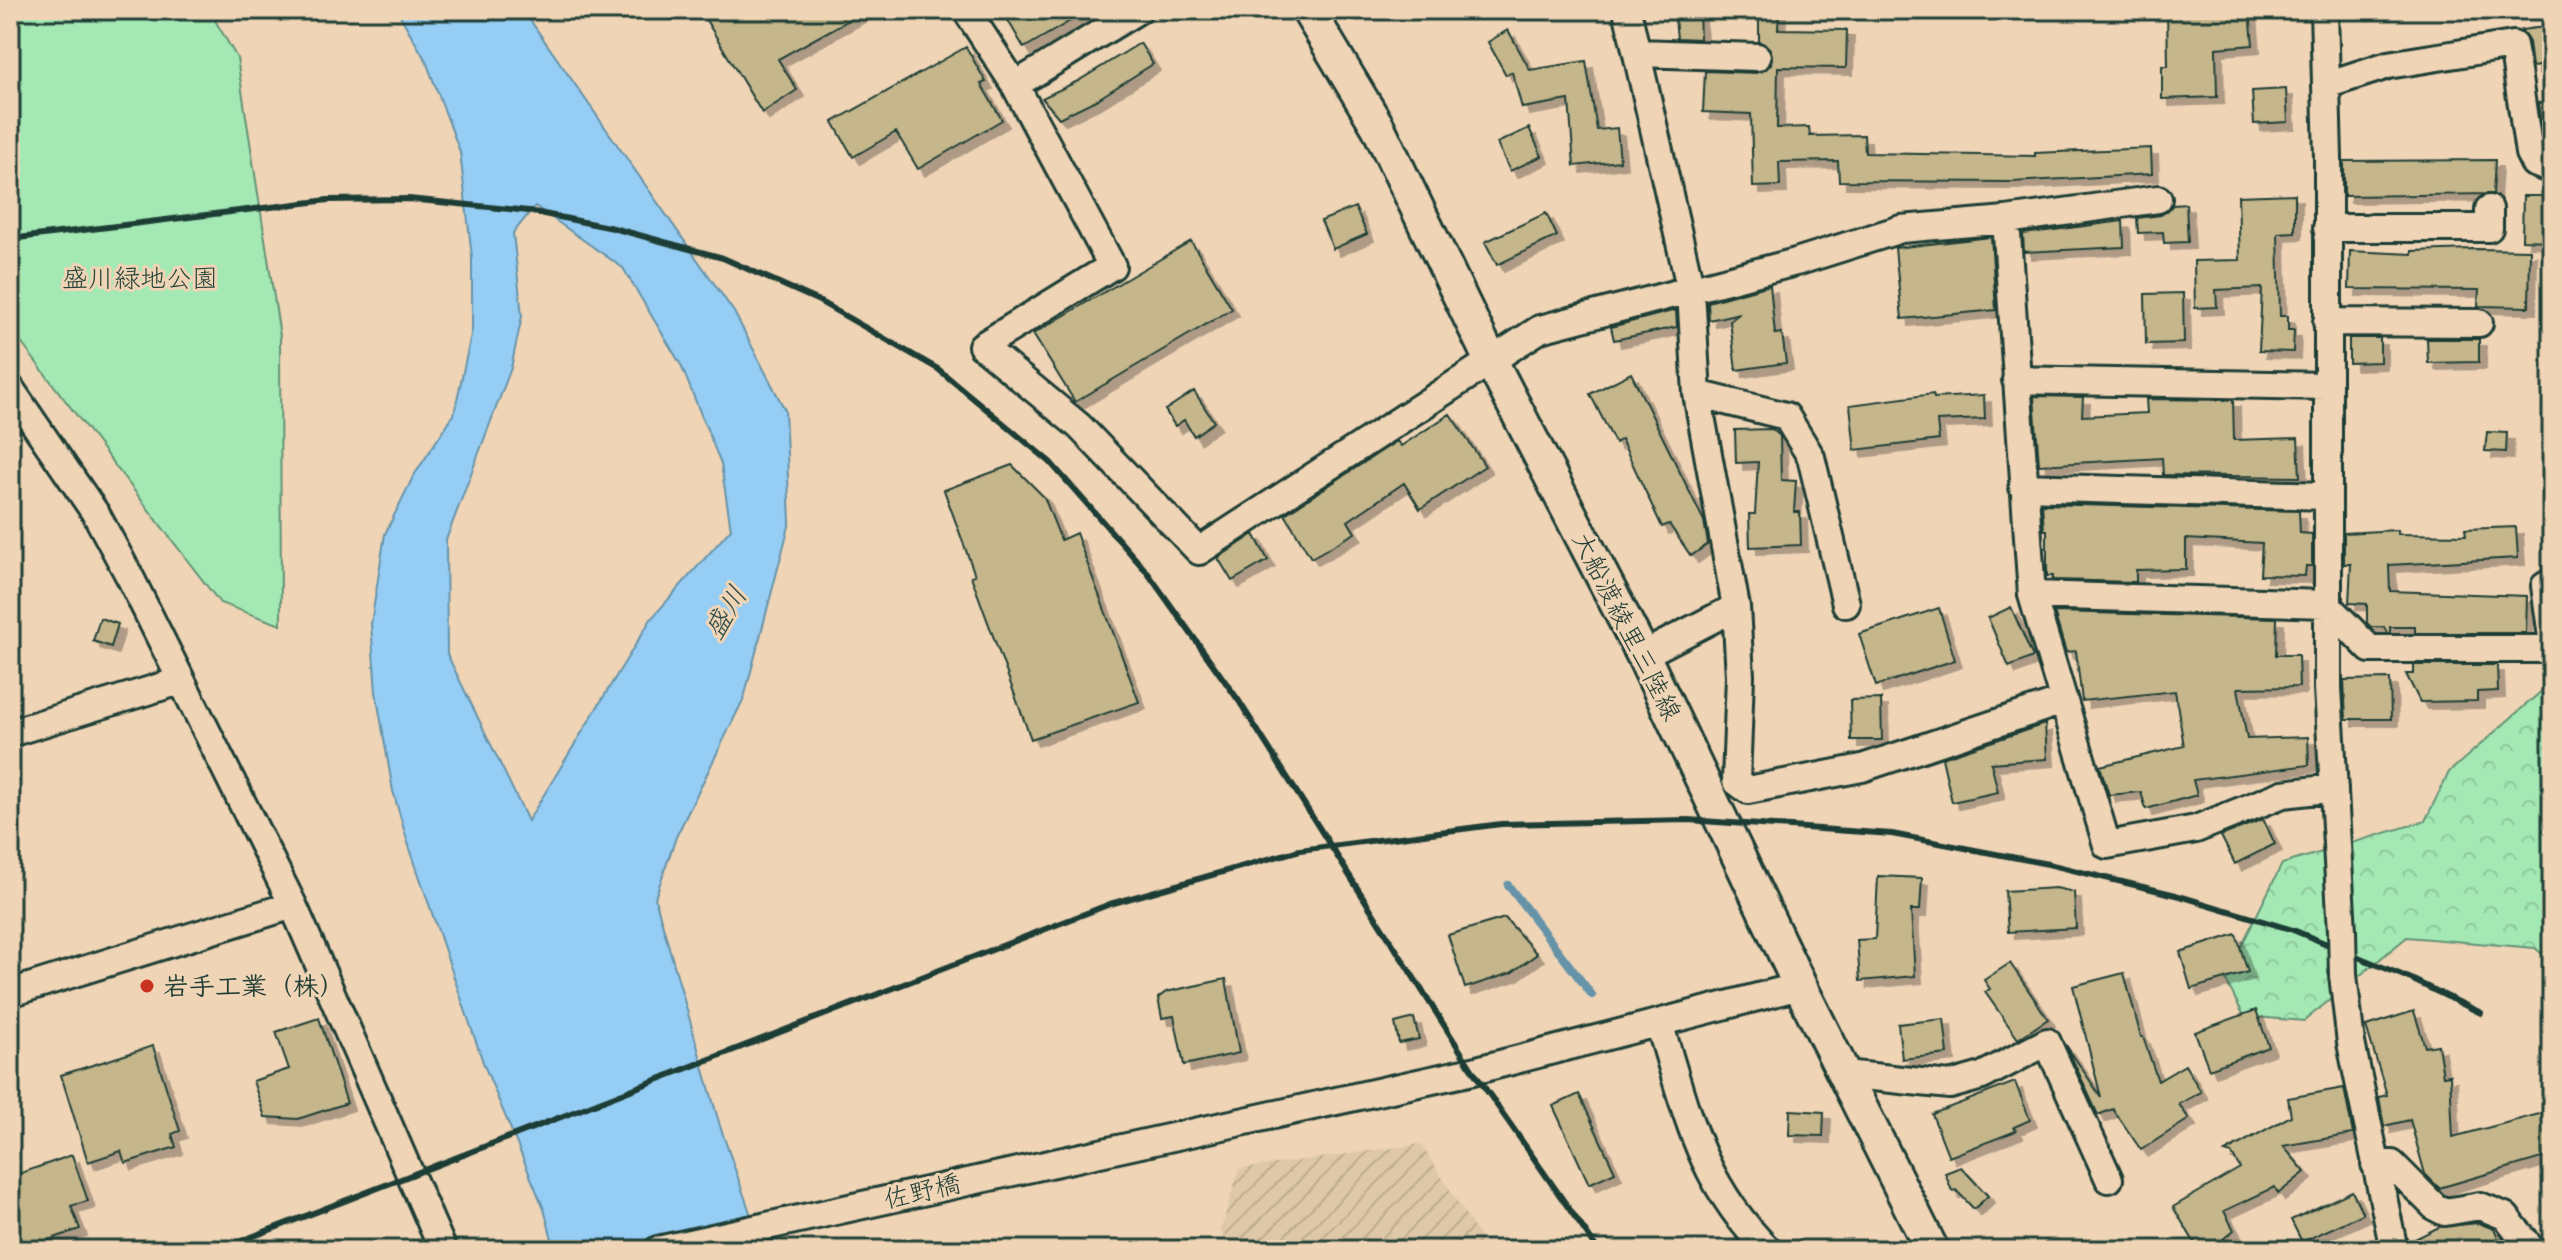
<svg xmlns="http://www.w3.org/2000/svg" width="2562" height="1260" viewBox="0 0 2562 1260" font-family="'Gochi Hand','Klee One',sans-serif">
	<defs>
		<pattern id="industrial-furrows" width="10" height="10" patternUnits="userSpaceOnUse" patternTransform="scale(2)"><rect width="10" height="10" fill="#dec8a7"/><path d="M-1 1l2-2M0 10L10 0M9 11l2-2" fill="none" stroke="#bead90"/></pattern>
		<pattern id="forest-crowns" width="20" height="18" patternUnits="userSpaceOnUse" patternTransform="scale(2)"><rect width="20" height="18" fill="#a4e8b4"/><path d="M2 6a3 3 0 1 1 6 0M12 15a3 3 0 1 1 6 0" fill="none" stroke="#8dc89b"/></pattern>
		<filter id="shadow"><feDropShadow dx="7" dy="7" stdDeviation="0" flood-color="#0004"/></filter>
	</defs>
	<rect width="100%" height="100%" fill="#efd4b6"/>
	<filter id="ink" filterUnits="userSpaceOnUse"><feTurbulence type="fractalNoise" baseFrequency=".0125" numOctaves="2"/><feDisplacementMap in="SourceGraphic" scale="16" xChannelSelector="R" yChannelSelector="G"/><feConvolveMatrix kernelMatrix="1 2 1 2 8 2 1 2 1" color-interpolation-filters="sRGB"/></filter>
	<g filter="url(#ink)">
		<path fill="url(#industrial-furrows)" d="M 1421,1144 L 1488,1250 L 1229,1250 L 1221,1230 L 1239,1169 Z"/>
		<path fill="#a4e8b4" stroke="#629274" stroke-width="2" d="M 10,10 L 209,10 L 237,58 L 280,336 L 281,625 L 220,603 L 10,328 Z"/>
		<path fill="url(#forest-crowns)" stroke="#629274" stroke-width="2" d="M 2552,682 L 2552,962 L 2535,948 L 2407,937 L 2304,1021 L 2244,1016 L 2225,979 L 2282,864 L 2425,821 L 2449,772 Z"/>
		<path fill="#96cdf5" stroke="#6693a8" stroke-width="2" fill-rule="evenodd" d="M 397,10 L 523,10 L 734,312 L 785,410 L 790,522 L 744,698 L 676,837 L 655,898 L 720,1126 L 763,1250 L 555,1250 L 544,1209 L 484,1065 L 407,840 L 393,791 L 376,692 L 371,624 L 385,534 L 413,477 L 454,414 L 472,330 L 472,257 L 460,152 L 426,61 ZM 535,206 L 623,268 L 681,365 L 721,464 L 731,529 L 651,619 L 528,821 L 447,654 L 446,540 L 511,368 L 522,316 L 513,233 Z"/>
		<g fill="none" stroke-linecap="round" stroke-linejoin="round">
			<path stroke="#6693a8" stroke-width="8" d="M 1508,885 L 1592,995"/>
		</g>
		<path fill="#c5b68c" stroke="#1f3d34" stroke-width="2" filter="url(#shadow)" d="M 700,10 L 867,10 L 778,59 L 797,90 L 762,113 Z
			M 1002,10 L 1089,10 L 1024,48 Z
			M 1674,10 L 1699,10 L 1700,39 L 1677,38 Z
			M 1759,10 L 1779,10 L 1778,29 L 1847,30 L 1846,68 L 1778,67 L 1777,128 L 1809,127 L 1810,136 L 1864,135 L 1865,153 L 2035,156 L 2035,153 L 2151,148 L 2152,174 L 2012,182 L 1839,181 L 1838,161 L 1779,162 L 1780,186 L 1753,187 L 1751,114 L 1703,112 L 1705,71 L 1756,73 L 1771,65 L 1771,50 L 1759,41 Z
			M 2167,10 L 2250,10 L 2253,45 L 2216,48 L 2217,97 L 2162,99 L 2162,66 L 2168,66 Z
			M 2552,26 L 2552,64 L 2532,67 L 2529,42 L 2521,30 Z
			M 1508,30 L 1530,70 L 1586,61 L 1597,130 L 1617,128 L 1620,161 L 1574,166 L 1569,100 L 1522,108 L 1512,72 L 1506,75 L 1488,42 Z
			M 1140,43 L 1153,64 L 1098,99 L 1059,118 L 1042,98 L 1078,81 Z
			M 966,47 L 986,82 L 981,84 L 1002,120 L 918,169 L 896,132 L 853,157 L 833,122 Z
			M 2286,89 L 2288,122 L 2254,124 L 2252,91 Z
			M 2552,102 L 2552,140 L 2543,141 L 2538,103 Z
			M 1529,128 L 1542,156 L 1510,171 L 1497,143 Z
			M 2495,160 L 2493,194 L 2344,196 L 2344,161 Z
			M 2295,194 L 2295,232 L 2278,233 L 2280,316 L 2288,316 L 2288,330 L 2294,330 L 2293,352 L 2259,351 L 2262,288 L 2216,290 L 2217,307 L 2195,308 L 2194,261 L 2240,260 L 2238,196 Z
			M 2523,196 L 2552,196 L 2552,241 L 2522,240 Z
			M 2186,204 L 2188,242 L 2164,243 L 2163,232 L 2138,233 L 2137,218 L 2161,215 L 2173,205 Z
			M 1355,207 L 1367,234 L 1333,249 L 1321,221 Z
			M 1546,213 L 1557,236 L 1497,265 L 1485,242 Z
			M 2123,221 L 2124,247 L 2024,252 L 2023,234 Z
			M 1991,237 L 1996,310 L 1902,319 L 1895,248 Z
			M 1191,241 L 1232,309 L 1075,402 L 1033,334 Z
			M 2474,249 L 2530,250 L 2529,307 L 2478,306 L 2479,290 L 2349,289 L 2350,251 L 2412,254 L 2412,251 Z
			M 1770,285 L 1775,334 L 1782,333 L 1786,363 L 1736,370 L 1730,321 L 1740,313 L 1709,320 L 1708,302 Z
			M 2183,293 L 2184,343 L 2146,344 L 2145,294 Z
			M 1676,310 L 1677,327 L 1614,340 L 1611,327 Z
			M 2349,338 L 2380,338 L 2380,362 L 2349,363 Z
			M 2427,339 L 2479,339 L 2479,362 L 2428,363 Z
			M 1631,373 L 1704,521 L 1708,544 L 1691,556 L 1669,524 L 1662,527 L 1621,439 L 1615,443 L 1590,394 Z
			M 1194,391 L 1214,422 L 1194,436 L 1184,420 L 1175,426 L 1165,410 Z
			M 1933,394 L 1934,398 L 1984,395 L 1985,419 L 1937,421 L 1939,440 L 1855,450 L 1850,405 Z
			M 2034,396 L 2083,397 L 2082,416 L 2147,413 L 2146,399 L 2233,400 L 2234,440 L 2298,438 L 2300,477 L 2163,475 L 2162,458 L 2039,465 Z
			M 1450,414 L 1485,466 L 1420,509 L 1404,483 L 1348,521 L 1355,533 L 1311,558 L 1285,514 L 1397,441 L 1401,446 Z
			M 1772,429 L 1780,436 L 1781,480 L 1796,481 L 1794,512 L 1800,512 L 1801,545 L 1750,547 L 1749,514 L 1755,514 L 1758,462 L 1736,463 L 1735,430 Z
			M 2487,432 L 2507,433 L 2506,452 L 2485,451 Z
			M 1012,465 L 1044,497 L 1061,540 L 1076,533 L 1139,702 L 1031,739 L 971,576 L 975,575 L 944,490 Z
			M 2042,504 L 2299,511 L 2300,533 L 2312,534 L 2312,566 L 2306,566 L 2305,576 L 2260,575 L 2262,543 L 2186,539 L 2186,569 L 2136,570 L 2136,582 L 2052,580 L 2053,576 L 2047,576 L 2047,530 L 2044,530 Z
			M 2516,527 L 2518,558 L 2389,565 L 2390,591 L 2527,596 L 2526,633 L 2415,633 L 2415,627 L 2390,627 L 2390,633 L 2387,633 L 2384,627 L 2371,627 L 2367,623 L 2367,604 L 2349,603 L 2351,564 L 2344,564 L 2344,533 L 2397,530 L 2397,534 L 2466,535 L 2465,529 Z
			M 1254,534 L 1268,560 L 1232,581 L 1218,558 Z
			M 2011,607 L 2033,657 L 2009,667 L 1988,618 Z
			M 1939,608 L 1955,660 L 1876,686 L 1859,634 Z
			M 2054,612 L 2277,618 L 2276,655 L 2298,655 L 2299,687 L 2238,688 L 2247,739 L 2308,737 L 2309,765 L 2193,780 L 2197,795 L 2146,809 L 2141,792 L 2109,795 L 2100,766 L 2184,746 L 2175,691 L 2082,701 L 2076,651 L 2066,652 Z
			M 100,618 L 118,624 L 111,647 L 93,641 Z
			M 2414,665 L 2497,665 L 2498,691 L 2477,692 L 2477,701 L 2420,702 L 2406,674 L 2414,674 Z
			M 2390,679 L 2391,719 L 2346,719 L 2344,680 Z
			M 1881,699 L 1882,740 L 1851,740 L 1850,700 Z
			M 2045,724 L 2047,759 L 1991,763 L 1998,792 L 1952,802 L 1942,758 Z
			M 2263,819 L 2275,844 L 2235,864 L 2221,836 Z
			M 1878,876 L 1922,878 L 1920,910 L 1911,910 L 1915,976 L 1860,981 L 1857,940 L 1875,939 Z
			M 2056,888 L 2074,892 L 2076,928 L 2008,932 L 2005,891 Z
			M 1505,918 L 1537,954 L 1511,973 L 1465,988 L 1448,935 Z
			M 2236,934 L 2248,972 L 2191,989 L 2180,952 Z
			M 2010,963 L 2048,1019 L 2018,1039 L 1985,992 L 1990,989 L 1984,980 Z
			M 2124,973 L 2141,1037 L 2143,1037 L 2158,1081 L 2185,1065 L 2201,1092 L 2179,1104 L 2189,1119 L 2141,1150 L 2113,1109 L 2098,1115 L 2066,1045 L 2101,1097 L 2073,986 Z
			M 1226,979 L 1239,1053 L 1184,1065 L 1174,1016 L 1162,1018 L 1158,998 L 1166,992 Z
			M 2256,1010 L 2269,1047 L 2209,1069 L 2195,1032 Z
			M 2414,1011 L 2425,1047 L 2438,1045 L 2443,1076 L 2450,1075 L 2453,1137 L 2543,1113 L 2544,1121 L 2552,1119 L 2552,1155 L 2439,1188 L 2425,1174 L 2410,1120 L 2384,1126 L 2379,1097 L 2387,1095 L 2366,1026 Z
			M 319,1018 L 347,1103 L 298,1119 L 265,1117 L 253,1081 L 289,1069 L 276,1032 Z
			M 1414,1018 L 1419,1039 L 1399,1043 L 1395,1023 Z
			M 1944,1019 L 1948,1054 L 1902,1059 L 1898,1024 Z
			M 153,1046 L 180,1131 L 172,1134 L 176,1147 L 125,1163 L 121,1151 L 88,1162 L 61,1075 Z
			M 2015,1082 L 2030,1120 L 2014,1127 L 2016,1131 L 1949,1157 L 1932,1114 Z
			M 2344,1088 L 2353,1134 L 2283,1146 L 2305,1172 L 2278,1194 L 2275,1187 L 2224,1211 L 2234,1230 L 2210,1250 L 2199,1250 L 2173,1207 L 2240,1168 L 2232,1154 L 2225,1152 L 2291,1116 L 2288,1098 Z
			M 1579,1094 L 1615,1172 L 1589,1184 L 1553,1106 Z
			M 1790,1110 L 1824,1112 L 1823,1136 L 1789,1135 Z
			M 72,1155 L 88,1201 L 71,1206 L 80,1229 L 20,1250 L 10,1250 L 10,1177 Z
			M 1961,1167 L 1988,1196 L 1974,1209 L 1956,1190 L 1952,1191 L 1945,1173 Z
			M 2352,1191 L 2363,1214 L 2302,1242 L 2291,1220 Z
			M 2478,1223 L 2494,1229 L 2503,1250 L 2410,1250 L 2409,1242 L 2439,1227 Z"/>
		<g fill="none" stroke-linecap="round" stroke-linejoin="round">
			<g stroke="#1f3d34" stroke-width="32">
				<path id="minor" d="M 966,10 L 1015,85 L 1112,266 L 982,346 L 1079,426 L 1199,551 L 1540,329 L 1796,262 L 1901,229 L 2006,220 L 2032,595 L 2107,845 L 2196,829 L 2283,794 L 2334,788
					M 1627,10 L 1691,291 L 1697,394 L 1736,607 L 1643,655
					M 2324,10 L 2328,158 L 2328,688 L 2342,931
					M 1639,53 L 1757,57
					M 1015,85 L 1138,10
					M 2326,85 L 2388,65 L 2513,45 L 2529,153 L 2534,163 L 2552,170
					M 2006,220 L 2158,199
					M 2327,228 L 2489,228 L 2489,209
					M 2327,322 L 2479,323
					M 2016,380 L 2326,386
					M 10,388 L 96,514 L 131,579 L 293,905 L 443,1250
					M 1697,394 L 1786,416 L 1811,457 L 1846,604
					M 2023,487 L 2326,496
					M 2552,582 L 2545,586 L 2552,637
					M 2032,595 L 2326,604 L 2370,649 L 2548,649 L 2552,640
					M 1736,607 L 1740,676 L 1736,781 L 1748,790 L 1862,768 L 2063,701
					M 10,733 L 180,681
					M 2343,975 L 2351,1043 L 2394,1250
					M 10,993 L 293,905
					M 1659,1023 C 1687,1112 1699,1181 1768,1250
					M 1844,1074 L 1950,1085 L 1982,1076 L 2047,1042 L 2109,1179
					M 2375,1164 L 2392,1164 L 2435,1207 L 2445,1212 L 2480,1206 L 2505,1216 L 2532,1250
					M 658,1250 L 1473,1071 L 1800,986"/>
			</g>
			<g stroke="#1f3d34" stroke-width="38">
				<path id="major" d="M 1308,10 L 1378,127 L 1490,359 L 1643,655 L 1800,986 L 1932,1250"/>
			</g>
			<use href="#minor" stroke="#efd4b6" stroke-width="26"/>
			<use href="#major" stroke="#efd4b6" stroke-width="32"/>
			<path stroke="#1f3d34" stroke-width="6" d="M 10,239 L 328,200 L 409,199 L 529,211 L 613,228 L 723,258 L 817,300 L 938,369 L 1050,462 L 1147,572 L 1239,701 L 1473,1071 L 1598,1250
				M 218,1250 L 1110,904 L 1300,850 L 1501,824 L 1688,820 L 1892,834 L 2048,864 L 2176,895 L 2293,930 L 2409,978 L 2481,1013"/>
			<g stroke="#1f3d34" stroke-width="32" stroke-linecap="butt">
				<path id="minor-bridge" d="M 2342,931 L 2343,975"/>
			</g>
			<use href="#minor-bridge" stroke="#efd4b6" stroke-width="26"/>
		</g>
	</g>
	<circle fill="#c8321e" stroke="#efd4b6" stroke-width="3" cx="147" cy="986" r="8"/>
	<g text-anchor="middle" stroke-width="6" stroke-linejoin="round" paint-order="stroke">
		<g font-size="26" fill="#26463a" stroke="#efd4b6">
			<text x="140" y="287">盛川緑地公園</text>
		</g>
		<g font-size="26" fill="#1f3d34" stroke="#efd4b6">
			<text transform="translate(1627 626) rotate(63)" y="9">大船渡綾里三陸線</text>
			<text transform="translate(922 1191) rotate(-13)" y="9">佐野橋</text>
		</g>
		<g font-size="26" font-weight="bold" fill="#1f3d34" stroke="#efd4b6" text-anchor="start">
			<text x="163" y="995">岩手工業（株）</text>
		</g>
		<g font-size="28" font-style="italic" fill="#2b4b47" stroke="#efd4b6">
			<text transform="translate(725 612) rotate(-59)" y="10">盛川</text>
		</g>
	</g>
	<rect width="2562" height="1260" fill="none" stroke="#efd4b6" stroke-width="40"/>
	<rect x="20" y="20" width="2522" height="1220" fill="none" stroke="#1f3d34" stroke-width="3" filter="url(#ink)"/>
</svg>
